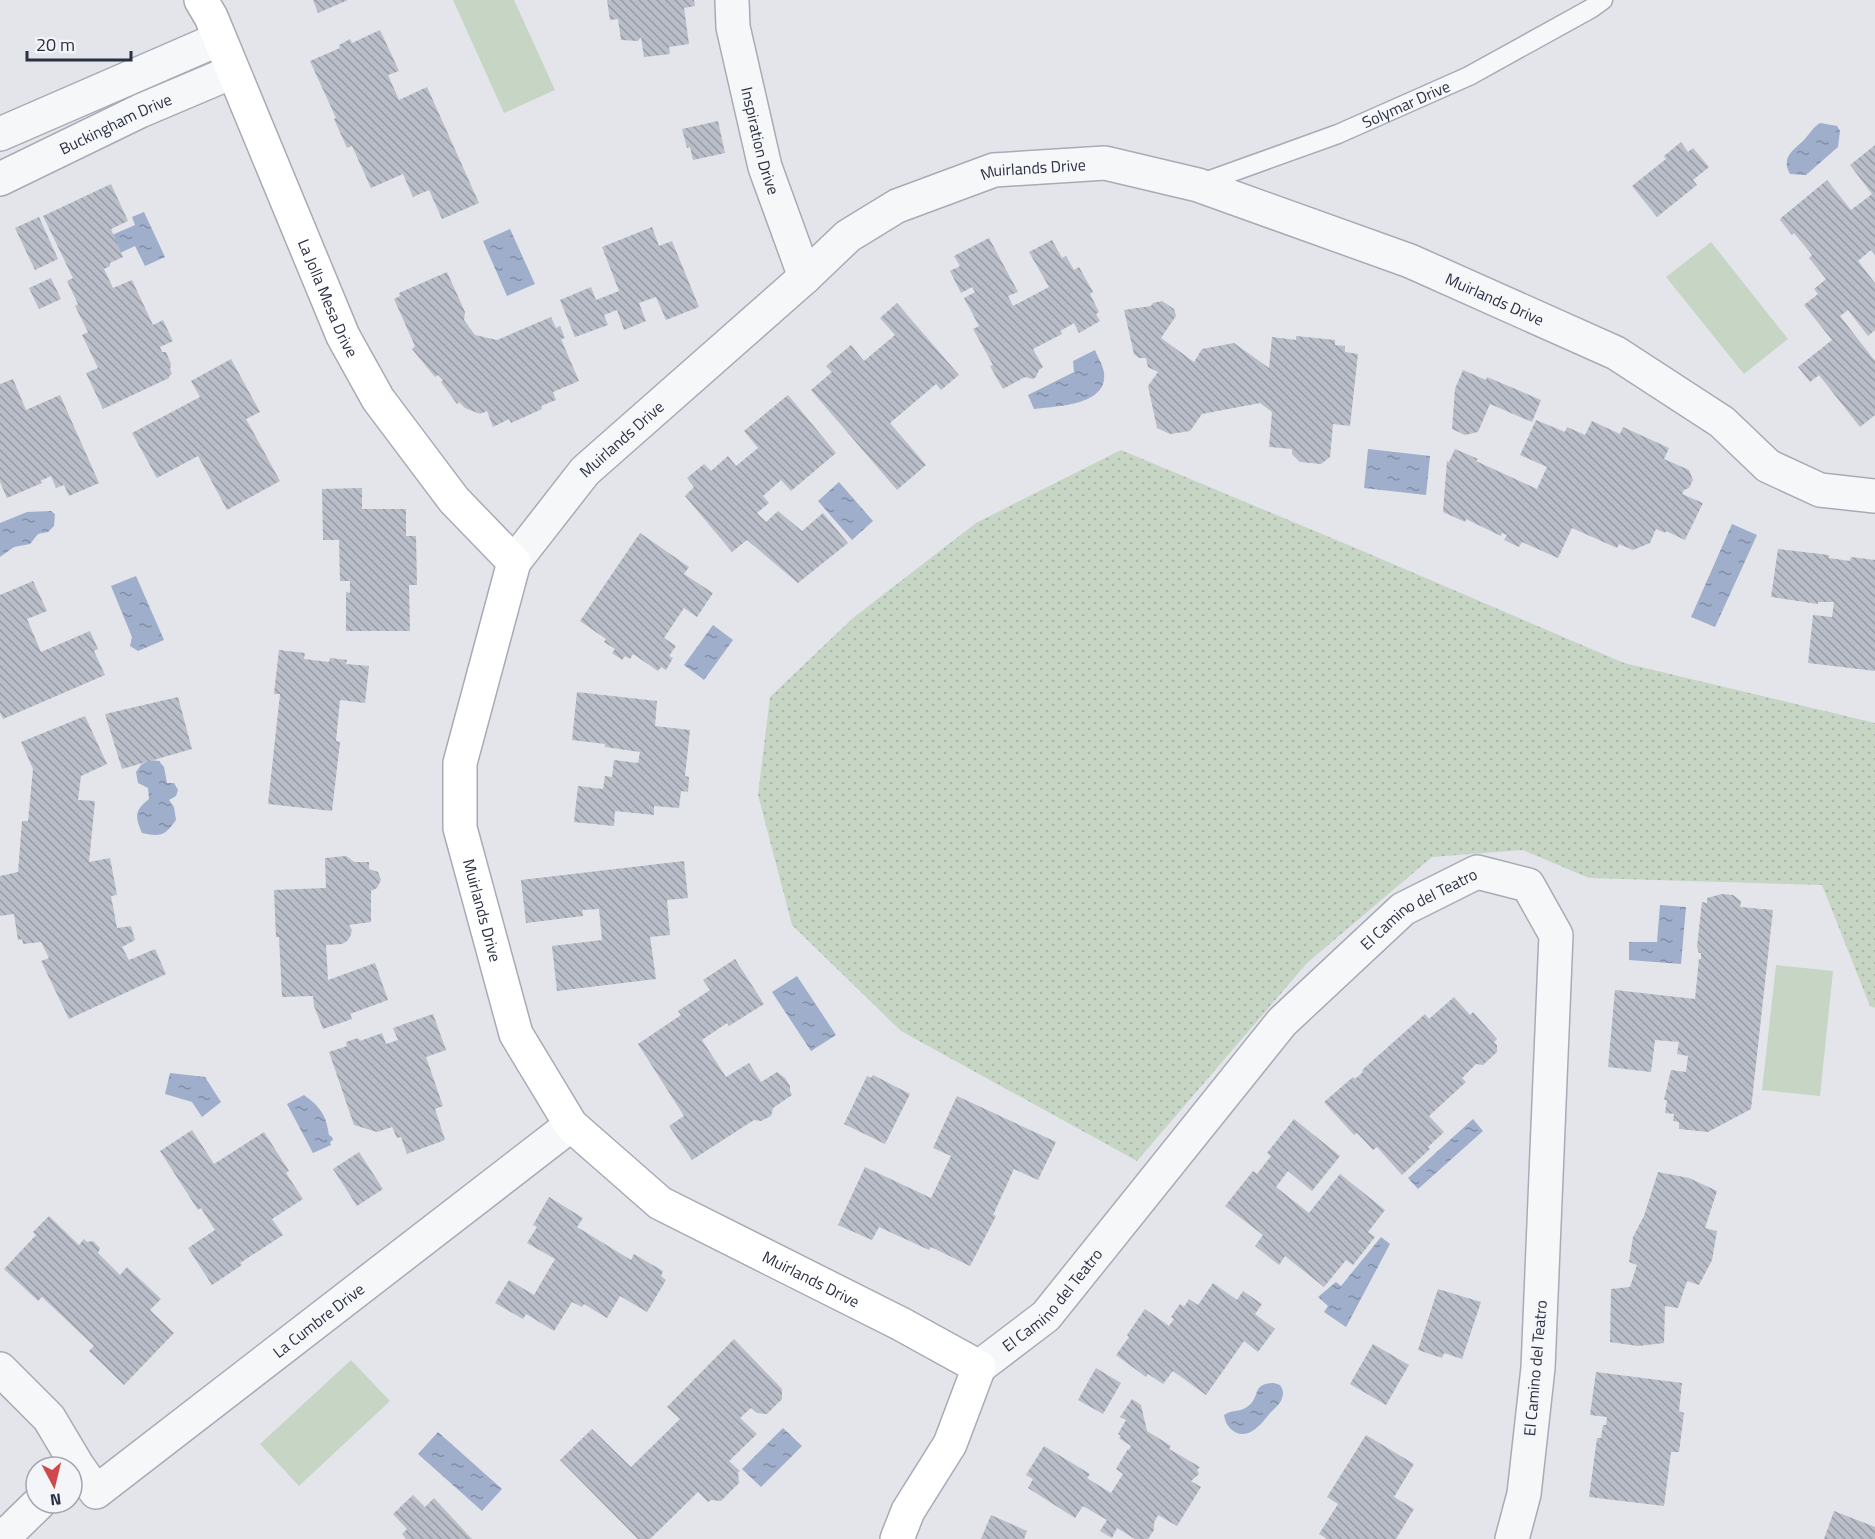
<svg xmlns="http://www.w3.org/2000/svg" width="1875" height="1539" viewBox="0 0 1875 1539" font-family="'Titillium Web',sans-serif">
	<defs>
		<pattern id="grass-dots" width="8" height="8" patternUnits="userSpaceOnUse" patternTransform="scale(1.5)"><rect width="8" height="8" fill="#c6d5c4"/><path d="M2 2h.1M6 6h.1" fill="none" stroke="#aab7aa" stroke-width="1.8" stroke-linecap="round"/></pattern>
		<pattern id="water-ripples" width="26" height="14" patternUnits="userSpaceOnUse" patternTransform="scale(1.5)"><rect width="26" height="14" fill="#9faecb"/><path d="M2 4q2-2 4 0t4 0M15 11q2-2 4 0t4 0" fill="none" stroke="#828ea6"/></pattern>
		<pattern id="building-back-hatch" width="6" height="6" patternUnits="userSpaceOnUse" patternTransform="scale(1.5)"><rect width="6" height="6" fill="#babec9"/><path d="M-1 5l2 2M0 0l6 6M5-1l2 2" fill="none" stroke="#979ba5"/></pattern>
	</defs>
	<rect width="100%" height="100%" fill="#e3e5eb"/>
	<path fill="url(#grass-dots)" d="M 1121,450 L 1365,552 L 1624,663 L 1875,723 L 1875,1008 L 1870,1006 L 1822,885 L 1589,878 L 1523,850 L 1432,857 L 1307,963 L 1137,1161 L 901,1031 L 792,925 L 758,795 L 770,697 L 853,618 L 976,523 Z"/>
	<path fill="#c6d5c4" d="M 453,0 L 514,0 L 555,90 L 504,113 Z
		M 1711,242 L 1788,339 L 1744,374 L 1666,277 Z
		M 1776,965 L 1833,971 L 1820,1096 L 1762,1090 Z
		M 351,1360 L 390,1401 L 299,1486 L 260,1444 Z"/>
	<path fill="url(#water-ripples)" d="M 1820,123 L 1837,126 L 1840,131 L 1838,147 L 1806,175 L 1790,174 C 1781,158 1792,151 1803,141 C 1809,135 1812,128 1820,123 Z
		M 144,212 L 165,257 L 145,266 L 135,246 L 120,253 L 112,235 L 135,225 L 132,217 Z
		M 510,229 L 535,284 L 507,296 L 483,241 Z
		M 1095,350 C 1098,358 1103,365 1104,373 C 1108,406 1056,406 1034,409 L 1028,395 L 1074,372 L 1073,361 Z
		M 1368,449 L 1430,456 L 1426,495 L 1364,488 Z
		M 839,482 L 873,521 L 852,540 L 818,501 Z
		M 51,511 L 55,514 L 54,526 L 48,532 L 38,534 L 30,544 L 14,547 L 0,557 L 0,523 L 27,512 Z
		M 1732,524 L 1757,535 L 1715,627 L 1691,617 Z
		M 136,576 L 164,640 L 138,651 L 130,646 L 132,637 L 111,586 Z
		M 713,625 L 733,640 L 704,680 L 684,665 Z
		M 149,760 L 159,761 L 164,767 L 167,783 L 174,783 L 178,790 L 176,796 L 169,800 L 174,807 L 176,820 C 165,836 160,837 142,833 C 135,816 134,811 149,799 L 148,788 L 138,783 L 136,772 L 141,765 Z
		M 1660,905 L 1686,907 L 1681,964 L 1629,960 L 1629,942 L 1657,942 Z
		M 797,976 L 836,1035 L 811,1051 L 772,992 Z
		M 170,1073 L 205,1077 L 221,1102 L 202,1117 L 192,1102 L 165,1094 Z
		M 304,1095 C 320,1107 326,1114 329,1135 L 332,1137 L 333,1140 L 330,1142 L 331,1145 L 313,1153 L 287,1104 Z
		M 1473,1119 L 1483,1131 L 1418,1189 L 1408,1178 Z
		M 1381,1237 L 1390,1244 L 1346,1327 L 1324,1312 L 1328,1306 L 1318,1297 L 1336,1282 L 1341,1286 Z
		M 1274,1383 L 1280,1385 C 1283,1389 1284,1393 1282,1398 C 1281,1403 1274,1409 1270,1413 C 1266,1418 1260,1426 1254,1430 C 1240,1440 1226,1430 1224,1415 C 1231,1410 1240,1412 1247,1407 C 1262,1397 1250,1384 1274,1383 Z
		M 783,1428 L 802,1446 L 761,1487 L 742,1469 Z
		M 438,1432 L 502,1489 L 482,1511 L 418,1454 Z"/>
	<path fill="url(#building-back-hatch)" d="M 313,0 L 348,0 L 318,13 Z
		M 607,0 L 694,0 L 695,6 L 684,8 L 689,44 L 669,47 L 670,54 L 644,57 L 641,37 L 638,41 L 621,40 L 618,19 L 610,20 Z
		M 380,30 L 399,71 L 388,75 L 399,100 L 427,87 L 479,203 L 442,219 L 429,190 L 413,197 L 403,174 L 371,188 L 352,146 L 347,148 L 334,119 L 336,118 L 310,61 L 340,48 L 339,45 L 350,39 L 352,43 Z
		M 718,121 L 725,153 L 693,160 L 690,147 L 687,148 L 682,129 Z
		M 1681,142 L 1688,152 L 1693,148 L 1709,167 L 1693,180 L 1697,185 L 1657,217 L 1632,186 L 1666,159 L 1664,156 Z
		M 1875,145 L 1875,255 L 1871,250 L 1858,261 L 1875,283 L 1875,330 L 1868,336 L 1848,310 L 1840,316 L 1875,361 L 1875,415 L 1860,427 L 1819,375 L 1810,382 L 1798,367 L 1832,340 L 1804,305 L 1818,294 L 1814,289 L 1826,279 L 1809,258 L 1812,255 L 1794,233 L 1792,235 L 1780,220 L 1781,218 L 1827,180 L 1851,210 L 1872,194 L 1850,165 Z
		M 111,184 L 128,221 L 111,229 L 123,257 L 110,263 L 110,266 L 104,269 L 113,288 L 132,280 L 153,325 L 163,320 L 173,341 L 160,347 L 162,352 L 166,352 L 171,364 L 170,369 L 172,374 L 169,376 L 169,378 L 103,409 L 86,373 L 98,368 L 82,335 L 88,332 L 75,306 L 78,304 L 67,281 L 73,278 L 43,216 Z
		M 39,217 L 58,259 L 35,270 L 15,228 Z
		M 652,227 L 659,246 L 672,241 L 699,307 L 666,320 L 656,297 L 639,303 L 646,321 L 624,330 L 617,310 L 604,315 L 608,325 L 575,337 L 560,300 L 591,287 L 596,300 L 619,291 L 602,247 Z
		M 989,238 L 1018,292 L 1008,296 L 1013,306 L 1049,287 L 1029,252 L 1052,240 L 1062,258 L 1066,256 L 1074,270 L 1079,267 L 1093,292 L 1090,294 L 1099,312 L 1096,314 L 1100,321 L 1079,333 L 1074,323 L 1060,331 L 1062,334 L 1033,349 L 1043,367 L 1039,370 L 1036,377 L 1033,379 L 1025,377 L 1003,389 L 990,366 L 993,365 L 973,329 L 979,326 L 964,298 L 975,292 L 972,287 L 961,293 L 950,271 L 960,266 L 954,256 Z
		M 447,272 L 465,312 L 464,320 L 475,335 L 497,340 L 551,317 L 556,328 L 560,326 L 565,338 L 561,339 L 579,381 L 553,392 L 556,400 L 541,406 L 542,409 L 511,423 L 509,419 L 493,427 L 487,411 L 480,414 L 465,408 L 459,402 L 457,404 L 441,382 L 443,380 L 438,375 L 435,377 L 412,349 L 415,346 L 394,299 L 400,296 L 399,293 Z
		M 51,278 L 61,299 L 39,309 L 29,288 Z
		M 1162,301 L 1174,309 L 1176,316 L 1161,338 L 1194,362 L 1202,349 L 1234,343 L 1269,368 L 1272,337 L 1296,340 L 1296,336 L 1335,340 L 1335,345 L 1345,346 L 1345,352 L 1358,354 L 1350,426 L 1333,424 L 1330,457 L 1321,464 L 1300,462 L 1292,454 L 1292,449 L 1269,447 L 1272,412 L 1260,403 L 1202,414 L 1190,431 L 1170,434 L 1157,428 L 1148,386 L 1158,372 L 1148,367 L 1146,358 L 1139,358 L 1134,354 L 1124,310 L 1151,306 L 1153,303 Z
		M 897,303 L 959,375 L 941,390 L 936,384 L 890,423 L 926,465 L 897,490 L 811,390 L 832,372 L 826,366 L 851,345 L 864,361 L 895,335 L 880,318 Z
		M 231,359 L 260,412 L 246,419 L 280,481 L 227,510 L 198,456 L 157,478 L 132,433 L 200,397 L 191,381 Z
		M 1463,370 L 1486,380 L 1487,377 L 1541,400 L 1532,422 L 1490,404 L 1478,432 L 1465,435 L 1452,429 L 1455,389 Z
		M 13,379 L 26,410 L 60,395 L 99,483 L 69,496 L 64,485 L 56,488 L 51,476 L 40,481 L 42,483 L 7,498 L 0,482 L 0,384 Z
		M 788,395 L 836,453 L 791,491 L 781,480 L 763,496 L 769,503 L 757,513 L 766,522 L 778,511 L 802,531 L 823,513 L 848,543 L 798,583 L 747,540 L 732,552 L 685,496 L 694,487 L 687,478 L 704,464 L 711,471 L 728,456 L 736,466 L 758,448 L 744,431 Z
		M 1536,420 L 1565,432 L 1567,427 L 1585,435 L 1592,421 L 1620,434 L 1623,427 L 1669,448 L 1664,459 L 1689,470 L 1693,480 L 1689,488 L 1684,490 L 1682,494 L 1703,503 L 1685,540 L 1666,531 L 1665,533 L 1656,529 L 1650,543 L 1633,550 L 1619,544 L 1617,548 L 1572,528 L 1558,558 L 1522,542 L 1519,547 L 1504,540 L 1507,535 L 1502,533 L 1501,536 L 1466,519 L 1465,522 L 1443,512 L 1447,461 L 1449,462 L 1455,449 L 1478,459 L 1476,461 L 1537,489 L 1547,467 L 1520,455 Z
		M 362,488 L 362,509 L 406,509 L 406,536 L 416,536 L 417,585 L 409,585 L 410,631 L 346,631 L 346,592 L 350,593 L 350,581 L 340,581 L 339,540 L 323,540 L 322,489 Z
		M 640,533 L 689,567 L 684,574 L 713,593 L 697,617 L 684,608 L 664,638 L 676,646 L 669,656 L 673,658 L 666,670 L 661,667 L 658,671 L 633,654 L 630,659 L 625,656 L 622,660 L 612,653 L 615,649 L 604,642 L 606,639 L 580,621 Z
		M 1778,549 L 1829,555 L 1829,558 L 1850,561 L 1851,557 L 1875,560 L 1875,671 L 1808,663 L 1813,615 L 1832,617 L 1834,602 L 1818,602 L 1818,604 L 1771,597 Z
		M 33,581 L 47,611 L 27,619 L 41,652 L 90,631 L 98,649 L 94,651 L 105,675 L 3,719 L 0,712 L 0,595 Z
		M 279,650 L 305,653 L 304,659 L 329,662 L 330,658 L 347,660 L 346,664 L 369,666 L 365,703 L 340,700 L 336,741 L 340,742 L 332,811 L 268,804 L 280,694 L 274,694 Z
		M 577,692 L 657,701 L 655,726 L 690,730 L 685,776 L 689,777 L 688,792 L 681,791 L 679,808 L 654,806 L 654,815 L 615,811 L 614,826 L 574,822 L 578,786 L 603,789 L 605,776 L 612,777 L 614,760 L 638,763 L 640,752 L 605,747 L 605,744 L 572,740 Z
		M 178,697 L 192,749 L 122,769 L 105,714 Z
		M 85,716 L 107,764 L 81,776 L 78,800 L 95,801 L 89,862 L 110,858 L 117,895 L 111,896 L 117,928 L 131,926 L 135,940 L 122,947 L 129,960 L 155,949 L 166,974 L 69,1019 L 41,961 L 49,958 L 41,942 L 23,944 L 22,939 L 18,940 L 14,914 L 0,916 L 0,876 L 18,872 L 22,821 L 28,821 L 33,769 L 21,742 Z
		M 346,856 L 354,862 L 369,862 L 369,869 L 378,872 L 381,880 L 377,888 L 371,891 L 371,922 L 349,925 L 352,930 L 350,937 L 347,941 L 342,944 L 326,945 L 328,980 L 375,963 L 388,1000 L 350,1014 L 352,1019 L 323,1029 L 314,1006 L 313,996 L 282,997 L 279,937 L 276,937 L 274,890 L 326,888 L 325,858 Z
		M 684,861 L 688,898 L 667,900 L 670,935 L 650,937 L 656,979 L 557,991 L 552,946 L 602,940 L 599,909 L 582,910 L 583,916 L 526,923 L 521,880 Z
		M 1722,894 L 1733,895 L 1741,901 L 1740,907 L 1773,910 L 1751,1109 L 1708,1132 L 1679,1129 L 1679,1122 L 1673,1121 L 1674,1114 L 1665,1113 L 1667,1100 L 1664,1100 L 1671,1070 L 1686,1072 L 1688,1056 L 1677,1054 L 1679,1042 L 1655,1040 L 1651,1072 L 1608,1067 L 1615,990 L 1695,999 L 1699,959 L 1701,959 L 1701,953 L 1699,953 L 1697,947 L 1702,902 L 1707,903 L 1707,898 Z
		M 735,959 L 764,1004 L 729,1026 L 727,1023 L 702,1040 L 726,1077 L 749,1063 L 761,1082 L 777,1072 L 785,1078 L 790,1086 L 790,1091 L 792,1095 L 773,1108 L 771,1116 L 761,1121 L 754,1120 L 692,1160 L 669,1126 L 684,1116 L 638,1044 L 681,1015 L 678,1011 L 710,990 L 703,980 Z
		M 1454,997 L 1470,1015 L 1473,1012 L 1497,1039 L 1494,1042 L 1497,1045 L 1497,1052 L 1483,1065 L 1476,1064 L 1462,1078 L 1466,1082 L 1429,1116 L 1444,1132 L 1428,1147 L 1430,1149 L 1402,1175 L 1377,1147 L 1373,1150 L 1357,1133 L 1354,1135 L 1324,1102 L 1353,1077 L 1355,1079 L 1363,1072 L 1362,1070 L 1425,1014 L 1429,1019 Z
		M 433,1014 L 446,1050 L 426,1057 L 443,1106 L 435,1109 L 445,1140 L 407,1154 L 401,1137 L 397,1138 L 392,1127 L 377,1132 L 354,1125 L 329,1052 L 347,1046 L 346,1042 L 358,1038 L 360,1041 L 382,1033 L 386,1044 L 398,1040 L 393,1028 Z
		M 873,1075 L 910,1094 L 885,1144 L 844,1124 L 867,1076 L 871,1078 Z
		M 957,1096 L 1056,1142 L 1038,1180 L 1014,1169 L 993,1215 L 996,1216 L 970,1266 L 931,1247 L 929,1250 L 879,1227 L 872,1240 L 838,1225 L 865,1167 L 931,1198 L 951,1156 L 933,1148 Z
		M 1294,1119 L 1340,1156 L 1312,1191 L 1288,1171 L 1276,1187 L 1309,1213 L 1340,1174 L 1385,1210 L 1368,1232 L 1375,1237 L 1353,1265 L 1346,1260 L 1324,1287 L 1285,1256 L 1279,1265 L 1255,1246 L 1263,1235 L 1225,1206 L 1253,1171 L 1257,1174 L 1271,1156 L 1267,1153 Z
		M 192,1130 L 214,1164 L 264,1132 L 289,1171 L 286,1173 L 303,1199 L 272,1219 L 283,1235 L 240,1263 L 242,1265 L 212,1285 L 188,1248 L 215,1230 L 201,1208 L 198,1210 L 160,1151 Z
		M 359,1152 L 383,1189 L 357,1206 L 333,1169 Z
		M 1658,1172 L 1689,1178 L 1717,1191 L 1705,1228 L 1717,1231 L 1712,1260 L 1699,1285 L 1687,1281 L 1678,1308 L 1665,1306 L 1664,1343 L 1638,1346 L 1610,1342 L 1611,1289 L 1630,1287 L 1637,1265 L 1629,1262 L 1633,1237 L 1644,1216 Z
		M 549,1197 L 583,1218 L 577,1227 L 631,1260 L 634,1254 L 663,1271 L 661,1276 L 666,1280 L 647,1312 L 620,1296 L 607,1318 L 584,1304 L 582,1307 L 572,1302 L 554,1331 L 526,1314 L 523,1319 L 495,1303 L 509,1280 L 534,1295 L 555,1259 L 527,1243 L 537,1227 L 533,1225 Z
		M 49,1216 L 79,1245 L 84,1239 L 87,1242 L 93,1241 L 100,1248 L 98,1253 L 120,1275 L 127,1267 L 161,1299 L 150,1310 L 174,1333 L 124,1385 L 89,1351 L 94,1346 L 42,1297 L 38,1301 L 4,1269 L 36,1235 L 33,1232 Z
		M 1213,1283 L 1237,1300 L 1243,1291 L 1262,1304 L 1255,1314 L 1275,1329 L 1258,1352 L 1244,1341 L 1206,1395 L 1173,1371 L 1163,1384 L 1148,1374 L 1146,1377 L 1116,1355 L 1129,1337 L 1127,1335 L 1145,1309 L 1169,1326 L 1174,1319 L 1171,1317 L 1180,1304 L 1184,1307 L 1189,1299 L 1198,1305 Z
		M 1438,1289 L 1481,1302 L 1462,1359 L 1444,1353 L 1442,1358 L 1418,1350 Z
		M 734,1339 L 782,1389 L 782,1399 L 767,1414 L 757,1413 L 751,1408 L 740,1418 L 757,1434 L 729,1461 L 740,1471 L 738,1472 L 739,1483 L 721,1501 L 711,1500 L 708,1502 L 698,1492 L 650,1539 L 638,1539 L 560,1460 L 592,1429 L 631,1467 L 680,1419 L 667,1407 Z
		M 1373,1344 L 1409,1365 L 1386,1405 L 1350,1384 Z
		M 1096,1368 L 1121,1383 L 1103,1414 L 1078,1400 Z
		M 1596,1372 L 1682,1383 L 1679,1411 L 1684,1413 L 1679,1452 L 1671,1452 L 1664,1506 L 1589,1497 L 1597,1438 L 1601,1438 L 1603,1425 L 1606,1425 L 1607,1417 L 1590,1415 Z
		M 1132,1399 L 1141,1405 L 1147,1431 L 1171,1446 L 1169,1449 L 1200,1467 L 1197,1470 L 1199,1474 L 1191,1481 L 1201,1487 L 1177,1526 L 1158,1515 L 1154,1523 L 1154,1530 L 1148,1539 L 1135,1539 L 1117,1528 L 1112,1538 L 1100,1531 L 1107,1520 L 1083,1506 L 1075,1518 L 1028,1488 L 1033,1479 L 1026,1475 L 1044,1446 L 1090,1474 L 1087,1478 L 1111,1493 L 1123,1474 L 1116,1469 L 1128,1449 L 1129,1450 L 1131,1446 L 1119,1438 L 1121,1436 L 1118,1434 L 1126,1420 L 1120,1417 Z
		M 1366,1435 L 1414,1464 L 1394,1497 L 1414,1509 L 1396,1539 L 1325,1539 L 1326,1538 L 1319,1534 L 1338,1504 L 1327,1497 Z
		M 413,1495 L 425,1507 L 434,1498 L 472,1539 L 406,1539 L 402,1534 L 407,1529 L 393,1514 Z
		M 1834,1511 L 1875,1527 L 1875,1539 L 1824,1539 Z
		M 991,1515 L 1027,1531 L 1024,1539 L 981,1539 Z"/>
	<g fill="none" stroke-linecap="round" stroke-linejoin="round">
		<g stroke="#a8abb6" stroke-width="21">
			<g id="lane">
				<path id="s1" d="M 1199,184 L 1338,134 L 1469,76 L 1592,8 L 1603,0"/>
			</g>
		</g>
		<g stroke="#a8abb6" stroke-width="36">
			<g id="street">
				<path id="s2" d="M 732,0 L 733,27 L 765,167 L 805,277"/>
				<path d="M 0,134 L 219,39"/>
				<path id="s3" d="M 0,179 L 140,111 L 232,72"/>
				<path id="s4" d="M 514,562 L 585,471 L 805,277 L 848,236 L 897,206 L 994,170 L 1105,163 L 1198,185 L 1410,261 L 1616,353 L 1722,422 L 1768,466 L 1820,490 L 1875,496"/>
				<path id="s5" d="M 979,1367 L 1046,1316 L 1282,1022 L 1403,909 L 1477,872 L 1528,885 L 1556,935 L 1538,1368 L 1524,1494 L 1512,1539"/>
				<path id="s6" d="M 0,1369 L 49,1418 L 77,1465 L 96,1492 L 571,1125"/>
				<path d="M 2,1539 L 39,1503"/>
			</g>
		</g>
		<g stroke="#a8abb6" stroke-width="36">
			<g id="secondary">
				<path id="s7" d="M 201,0 L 211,17 L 343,336 L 378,399 L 454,500 L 514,562 L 460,763 L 460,828 L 516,1034 L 571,1125 L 660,1203 L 901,1324 L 979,1367 L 950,1444 L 908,1511 L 897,1539"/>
			</g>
		</g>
		<use href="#lane" stroke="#f6f7f9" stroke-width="18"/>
		<use href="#street" stroke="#f6f7f9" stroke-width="33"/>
		<use href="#secondary" stroke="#fff" stroke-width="33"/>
	</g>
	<g text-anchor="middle" stroke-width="4.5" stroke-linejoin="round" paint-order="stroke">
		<g font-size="16" fill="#2b3044" stroke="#f3f5f8">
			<text dy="6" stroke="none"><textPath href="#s1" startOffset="222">Solymar Drive</textPath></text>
			<text dy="6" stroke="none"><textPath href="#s3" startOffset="128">Buckingham Drive</textPath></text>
			<text dy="6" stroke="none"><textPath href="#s2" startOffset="144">Inspiration Drive</textPath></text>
			<text dy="6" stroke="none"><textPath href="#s4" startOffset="668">Muirlands Drive</textPath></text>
			<text dy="6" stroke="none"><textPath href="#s7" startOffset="324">La Jolla Mesa Drive</textPath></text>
			<text dy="6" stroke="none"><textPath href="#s4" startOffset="1154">Muirlands Drive</textPath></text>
			<text dy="6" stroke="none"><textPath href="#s4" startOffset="164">Muirlands Drive</textPath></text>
			<text dy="6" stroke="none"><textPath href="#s7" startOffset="1008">Muirlands Drive</textPath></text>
			<text dy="6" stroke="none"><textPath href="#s5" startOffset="640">El Camino del Teatro</textPath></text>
			<text dy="6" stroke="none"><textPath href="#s7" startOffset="1530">Muirlands Drive</textPath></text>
			<text dy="6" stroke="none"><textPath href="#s5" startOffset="100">El Camino del Teatro</textPath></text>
			<text dy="6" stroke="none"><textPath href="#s6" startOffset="438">La Cumbre Drive</textPath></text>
			<text transform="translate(1535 1368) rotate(-85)" y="6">El Camino del Teatro</text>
		</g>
	</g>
	<g transform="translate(54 1485) rotate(173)"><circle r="28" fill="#f3f5f8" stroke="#a3a6b0" stroke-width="1.5"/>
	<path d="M0-4.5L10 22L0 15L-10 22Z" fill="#cf494c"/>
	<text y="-9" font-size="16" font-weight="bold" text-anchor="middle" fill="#2b3044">N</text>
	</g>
	<path d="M27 51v9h104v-9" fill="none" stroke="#2b3044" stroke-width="3"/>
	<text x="36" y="51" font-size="18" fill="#2b3044" stroke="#f3f5f8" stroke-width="4.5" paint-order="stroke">20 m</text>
</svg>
